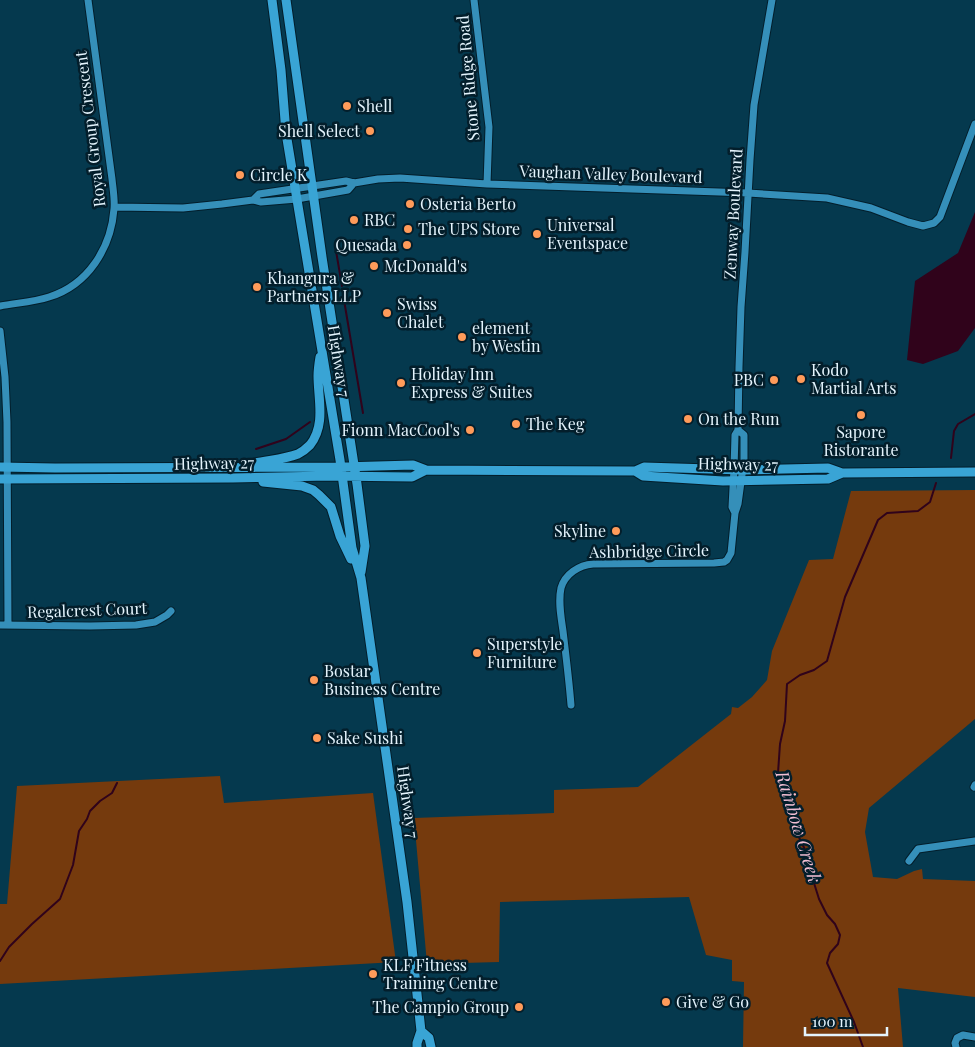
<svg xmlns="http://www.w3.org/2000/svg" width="975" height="1047" viewBox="0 0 975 1047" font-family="'Playfair Display',serif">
	<rect width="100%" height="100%" fill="#05394e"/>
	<path fill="#753a0d" d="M 975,490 L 975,719 L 869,808 L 865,832 L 873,877 L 897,879 L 914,871 L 922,869 L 923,879 L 975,881 L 975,997 L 898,988 L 903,1047 L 743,1047 L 744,982 L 732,981 L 732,960 L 706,955 L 689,897 L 500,902 L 499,962 L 427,964 L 414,818 L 554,813 L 554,790 L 638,787 L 731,714 L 732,707 L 738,708 L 752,697 L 767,680 L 772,651 L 809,560 L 833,559 L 851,491 Z
		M 220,776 L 224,803 L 373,793 L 396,962 L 0,984 L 0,904 L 7,904 L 17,786 Z"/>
	<path fill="#30031b" d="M 975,212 L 975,328 L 958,351 L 923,364 L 907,360 L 915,281 L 958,253 Z"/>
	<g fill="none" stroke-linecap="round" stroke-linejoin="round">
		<path stroke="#30031b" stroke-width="2" d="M 335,245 L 342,286
			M 344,300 L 363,413
			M 256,449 L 286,439 L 310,422
			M 951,458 L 954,431 L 958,424 L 975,414
			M 0,961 L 9,947 L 32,924 L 60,899 L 73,865 L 79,831 L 87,819 L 90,811 L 100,801 L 112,793 L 117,783
			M 863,1047 L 854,1022 L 827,963 L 830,953 L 838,944 L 840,935 L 835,924 L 827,915 L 819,899 L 814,883 L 812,864 L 793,825 L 786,794 L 778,773 L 780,744 L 785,721 L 787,684 L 800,675 L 814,670 L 827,661 L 845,597 L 878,520 L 887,513 L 918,511 L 930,502 L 936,483"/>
		<g stroke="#031e2b" stroke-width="9">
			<path id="minor" d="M 474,0 L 489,127 L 487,184
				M 253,200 L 259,194 L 346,181 L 354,183 L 378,179 L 400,178 L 487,184 L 748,193 L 827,198 L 871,208 L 908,222 L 923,226 L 934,223 L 940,217 L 975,124
				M 115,207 L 183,208 L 222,204 L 253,200 L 261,202 L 297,199 L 348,190 L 354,183
				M 0,306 C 16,303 34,302 49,297 C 88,285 111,248 114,209 C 115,200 113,189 112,179 L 88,0
				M 0,331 L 5,377 L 7,422 L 8,625
				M 735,513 L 732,507 L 734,469 L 735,435 L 738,430 L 739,367 L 741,307 L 745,252 L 750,160 L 754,105 L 772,0
				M 0,625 L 90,626 L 136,625 L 155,622 L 167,615 L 171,611
				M 571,705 C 569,680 566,656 563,631 C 561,617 558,602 561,588 C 565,574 579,565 593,564 L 714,563 L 724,562 L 727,560 L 731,553 L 735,513 L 738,504 L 744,460 L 744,435 L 738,430
				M 974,787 L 975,785
				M 909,861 L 918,849 L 975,841
				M 956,1047 L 955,1043 L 957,1038 L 963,1035 L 975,1037"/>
		</g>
		<g stroke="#031e2b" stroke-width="11">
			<path id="major" d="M 272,0 L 281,70 L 286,133 L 340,460 L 352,548 L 361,578 L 407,902 L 421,1031 L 417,1043 L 417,1047
				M 286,0 L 322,257 L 357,484 L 365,546 L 361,572
				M 255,463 C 269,460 285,459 298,454 C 302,452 307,448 310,445 C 326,425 318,399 318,376 C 318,370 319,363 320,357
				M 0,467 L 55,468 L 341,467 L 413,465 L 426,470 L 635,471 L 644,467 L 743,470 L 828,468 L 842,473 L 975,472
				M 635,471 L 643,476 L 723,481 L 828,479 L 842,473
				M 0,479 L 233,478 L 329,476 L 412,477 L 426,470
				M 263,482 L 302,486 L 313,490 L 319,495 L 331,507 L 340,536 L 351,559
				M 421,1031 L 429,1038 L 431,1047"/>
		</g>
		<use href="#minor" stroke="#358fb9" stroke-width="7"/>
		<use href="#major" stroke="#39a4d5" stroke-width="9"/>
	</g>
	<g fill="#ff9b5a" stroke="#031e2b" stroke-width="2">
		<circle cx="347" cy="106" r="5"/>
		<circle cx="370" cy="131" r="5"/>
		<circle cx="240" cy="175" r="5"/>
		<circle cx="410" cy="204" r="5"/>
		<circle cx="354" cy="220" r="5"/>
		<circle cx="408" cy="229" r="5"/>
		<circle cx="537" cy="234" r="5"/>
		<circle cx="407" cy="245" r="5"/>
		<circle cx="374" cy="266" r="5"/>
		<circle cx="257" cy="287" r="5"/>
		<circle cx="387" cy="313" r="5"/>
		<circle cx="462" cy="337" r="5"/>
		<circle cx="801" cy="379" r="5"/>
		<circle cx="774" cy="380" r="5"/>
		<circle cx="401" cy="383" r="5"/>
		<circle cx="861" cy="415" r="5"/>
		<circle cx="688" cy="419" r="5"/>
		<circle cx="516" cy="424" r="5"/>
		<circle cx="470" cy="430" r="5"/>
		<circle cx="616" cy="531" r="5"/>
		<circle cx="477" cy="653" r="5"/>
		<circle cx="314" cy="680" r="5"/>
		<circle cx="317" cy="738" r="5"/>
		<circle cx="373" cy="974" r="5"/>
		<circle cx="666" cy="1002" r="5"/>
		<circle cx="519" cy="1007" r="5"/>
	</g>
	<g text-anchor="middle" stroke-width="5" stroke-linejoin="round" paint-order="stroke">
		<g font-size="16" fill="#e4f4fd" stroke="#031e2b">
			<text transform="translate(468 78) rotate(-95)" y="6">Stone Ridge Road</text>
			<text transform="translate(90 129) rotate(-97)" y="6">Royal Group Crescent</text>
			<text transform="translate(611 174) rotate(2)" y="6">Vaughan Valley Boulevard</text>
			<text transform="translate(733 214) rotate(-87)" y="6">Zenway Boulevard</text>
			<text transform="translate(339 361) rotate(81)" y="6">Highway 7</text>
			<text transform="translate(214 463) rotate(-1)" y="6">Highway 27</text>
			<text transform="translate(738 464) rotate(1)" y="6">Highway 27</text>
			<text transform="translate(649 551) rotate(-1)" y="6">Ashbridge Circle</text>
			<text transform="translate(87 610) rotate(-2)" y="6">Regalcrest Court</text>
			<text transform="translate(408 802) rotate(82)" y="6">Highway 7</text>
		</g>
		<g font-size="16" fill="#e4f4fd" stroke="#031e2b" text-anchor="start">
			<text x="357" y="112">Shell</text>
			<text x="360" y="137" text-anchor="end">Shell Select</text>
			<text x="250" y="181">Circle K</text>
			<text x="420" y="210">Osteria Berto</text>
			<text x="364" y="226">RBC</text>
			<text x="547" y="231">Universal<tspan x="547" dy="18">Eventspace</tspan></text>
			<text x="418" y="235">The UPS Store</text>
			<text x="397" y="251" text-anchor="end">Quesada</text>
			<text x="384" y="272">McDonald's</text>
			<text x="267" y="284">Khangura &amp;<tspan x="267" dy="18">Partners LLP</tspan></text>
			<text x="397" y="310">Swiss<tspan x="397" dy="18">Chalet</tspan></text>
			<text x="472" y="334">element<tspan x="472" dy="18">by Westin</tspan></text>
			<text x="811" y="376">Kodo<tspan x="811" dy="18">Martial Arts</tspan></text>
			<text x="411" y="380">Holiday Inn<tspan x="411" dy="18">Express &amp; Suites</tspan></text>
			<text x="764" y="386" text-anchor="end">PBC</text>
			<text x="698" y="425">On the Run</text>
			<text x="526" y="430">The Keg</text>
			<text x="460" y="436" text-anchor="end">Fionn MacCool's</text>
			<text x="861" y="438" text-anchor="middle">Sapore<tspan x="861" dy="18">Ristorante</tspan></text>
			<text x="606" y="537" text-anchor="end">Skyline</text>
			<text x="487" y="650">Superstyle<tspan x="487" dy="18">Furniture</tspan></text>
			<text x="324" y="677">Bostar<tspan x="324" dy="18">Business Centre</tspan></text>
			<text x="327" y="744">Sake Sushi</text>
			<text x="383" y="971">KLF Fitness<tspan x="383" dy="18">Training Centre</tspan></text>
			<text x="676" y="1008">Give &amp; Go</text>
			<text x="509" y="1013" text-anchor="end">The Campio Group</text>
		</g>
		<g font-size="18" font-style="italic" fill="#f1bed3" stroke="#031e2b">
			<text transform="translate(798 827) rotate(73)" y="6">Rainbow Creek</text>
		</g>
	</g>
	<path d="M805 1027v8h82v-8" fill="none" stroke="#e4f4fd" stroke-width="2.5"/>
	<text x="812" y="1027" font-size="15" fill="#e4f4fd" stroke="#031e2b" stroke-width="4" paint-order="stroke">100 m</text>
</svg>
